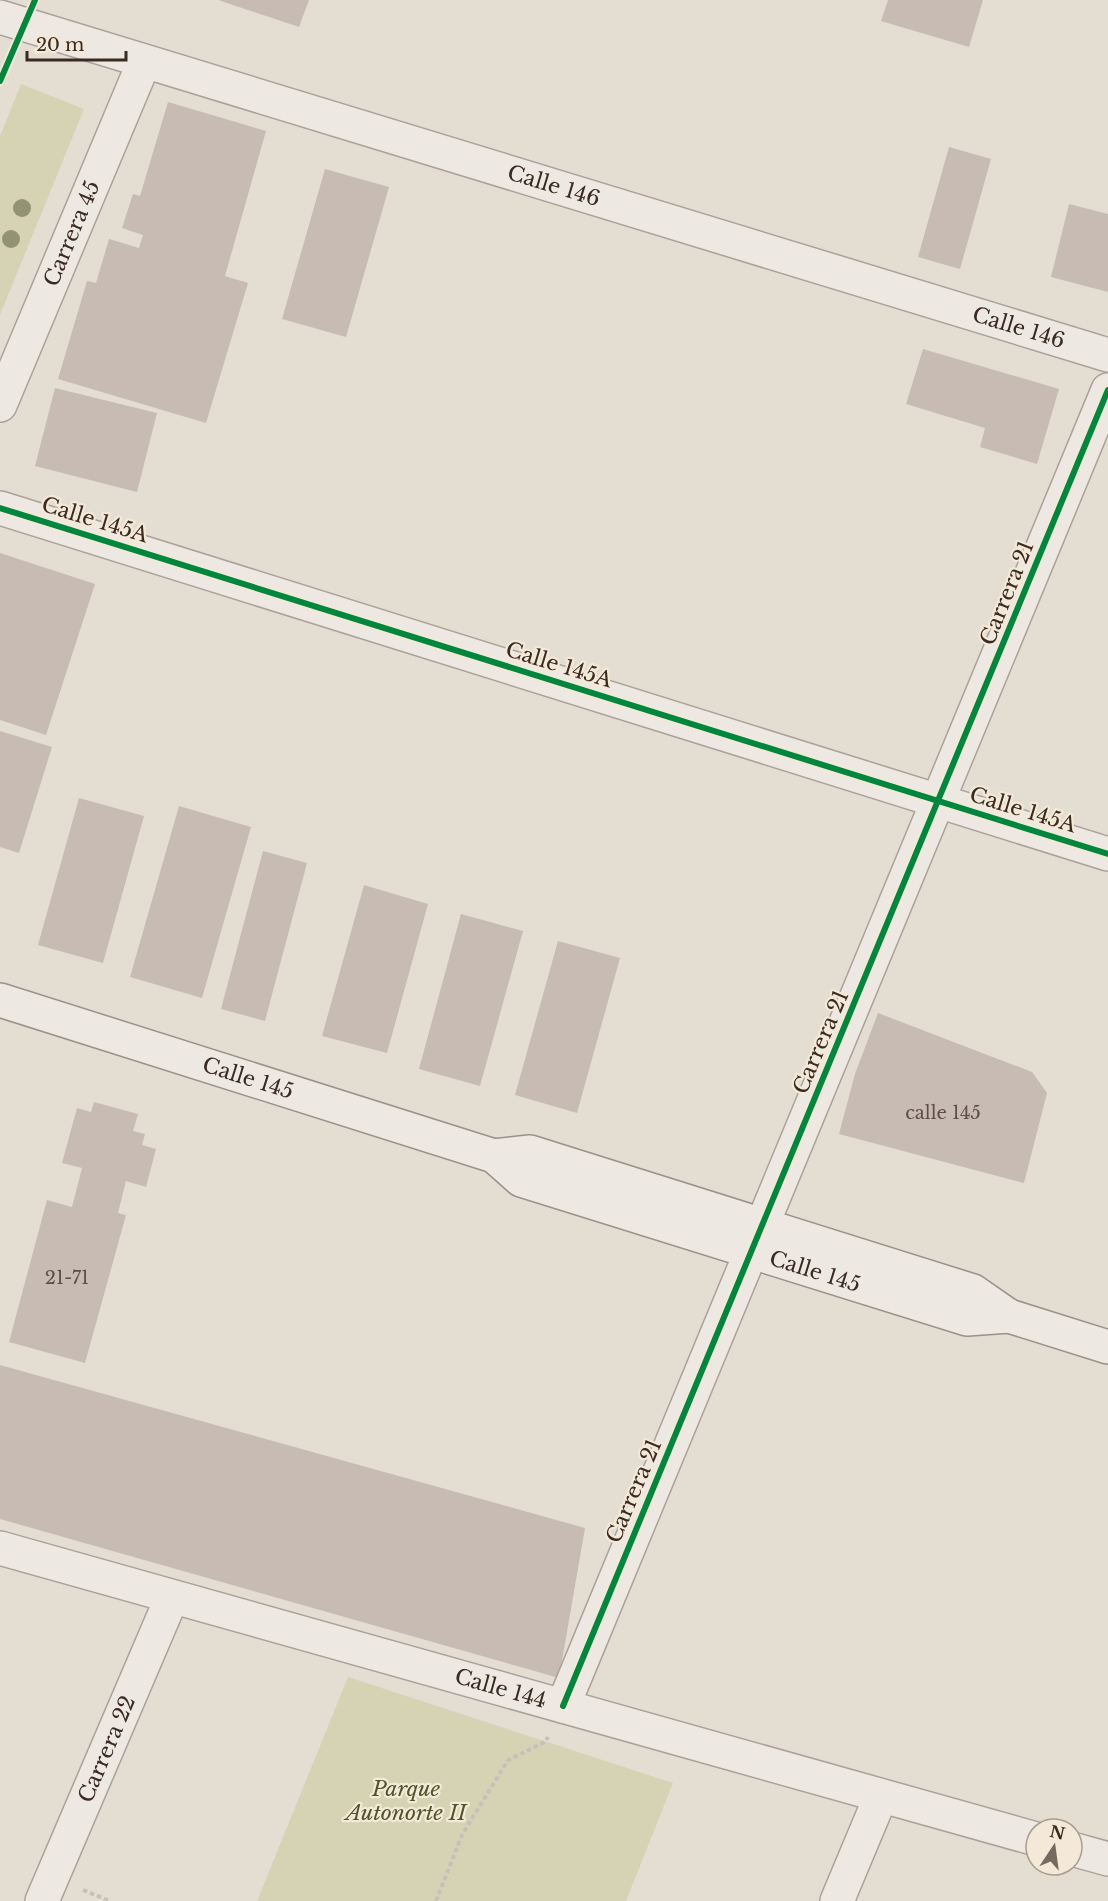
<svg xmlns="http://www.w3.org/2000/svg" width="1108" height="1901" viewBox="0 0 1108 1901" font-family="'Libre Baskerville',serif">
	<rect width="100%" height="100%" fill="#e4ddd2"/>
	<path fill="#d6d3b5" d="M 21,84 L 84,109 L 0,315 L 0,136 Z
		M 348,1677 L 673,1783 L 626,1901 L 257,1901 Z"/>
	<path fill="#c8bbb3" d="M 218,0 L 309,0 L 299,27 Z
		M 888,0 L 983,0 L 969,47 L 881,21 Z
		M 168,102 L 266,131 L 225,276 L 248,283 L 206,423 L 58,379 L 87,281 L 96,283 L 109,239 L 139,248 L 143,235 L 122,228 L 133,194 L 140,196 Z
		M 949,147 L 991,159 L 960,269 L 918,257 Z
		M 325,169 L 389,187 L 346,337 L 282,319 Z
		M 1069,204 L 1108,214 L 1108,292 L 1051,277 Z
		M 923,349 L 1059,389 L 1037,464 L 980,447 L 985,428 L 906,404 Z
		M 55,388 L 157,413 L 137,492 L 35,466 Z
		M 0,553 L 95,584 L 46,735 L 0,720 Z
		M 0,731 L 52,747 L 19,853 L 0,847 Z
		M 79,798 L 144,816 L 103,963 L 38,945 Z
		M 179,806 L 251,827 L 202,998 L 130,977 Z
		M 263,851 L 307,863 L 265,1021 L 221,1009 Z
		M 364,885 L 428,904 L 387,1053 L 322,1036 Z
		M 461,914 L 523,931 L 480,1086 L 419,1069 Z
		M 558,941 L 620,958 L 577,1113 L 515,1095 Z
		M 878,1013 L 1032,1072 L 1047,1093 L 1024,1183 L 839,1134 L 855,1074 Z
		M 94,1102 L 138,1114 L 133,1131 L 145,1134 L 142,1145 L 156,1149 L 146,1187 L 126,1181 L 118,1213 L 126,1215 L 85,1363 L 9,1342 L 47,1200 L 72,1207 L 82,1168 L 62,1163 L 77,1108 L 91,1112 Z
		M 0,1365 L 585,1528 L 559,1678 L 0,1519 Z"/>
	<g fill="none" stroke-linecap="round" stroke-linejoin="round">
		<g stroke="#aaa29a" stroke-width="36">
			<g id="street">
				<path id="s1" d="M 0,17 L 1108,355"/>
				<path id="s2" d="M 0,405 L 144,62"/>
				<path d="M 0,508 L 1108,854"/>
				<path id="s3" d="M 0,1548 L 1036,1839"/>
				<path d="M 563,1706 L 1108,390"/>
				<path d="M 1072,1849 L 1108,1859"/>
				<path id="s4" d="M 42,1901 L 172,1597"/>
				<path d="M 837,1901 L 881,1796"/>
			</g>
		</g>
		<g stroke="#9a928a" stroke-width="36">
			<g id="secondary">
				<path id="s5" d="M 0,1000 L 494,1156 L 521,1180 L 967,1319 L 1009,1316"/>
				<path d="M 494,1156 L 530,1152 L 973,1291 L 1009,1316 L 1108,1347"/>
			</g>
		</g>
		<path stroke="#c6c0b9" stroke-width="4" stroke-dasharray="4.5 3" stroke-linecap="butt" d="M 83,1890 L 110,1901
			M 436,1901 L 462,1835 L 508,1760 L 545,1742 L 548,1737"/>
		<use href="#street" stroke="#ede9e2" stroke-width="33"/>
		<use href="#secondary" stroke="#ede9e2" stroke-width="33"/>
		<g stroke="#f4e9d9" stroke-width="10">
			<path id="cycleway" d="M 0,81 L 35,0
				M 0,508 L 1108,854
				M 563,1706 L 1108,390"/>
		</g>
		<use href="#cycleway" stroke="#00873e" stroke-width="6"/>
	</g>
	<g fill="#929275">
		<circle cx="22" cy="208" r="9"/>
		<circle cx="11" cy="239" r="9"/>
	</g>
	<g text-anchor="middle" stroke-width="4.5" stroke-linejoin="round" paint-order="stroke">
		<g font-size="18" fill="#5e4e46">
			<text x="943" y="1119">calle 145</text>
			<text x="67" y="1284">21-71</text>
		</g>
		<g font-size="21" fill="#3a2a21" stroke="#f4e9d9">
			<text dy="7" stroke="none"><textPath href="#s1" startOffset="579">Calle 146</textPath></text>
			<text dy="7" stroke="none"><textPath href="#s2" startOffset="186">Carrera 45</textPath></text>
			<text dy="7" stroke="none"><textPath href="#s1" startOffset="1065">Calle 146</textPath></text>
			<text transform="translate(95 520) rotate(17)" y="7">Calle 145A</text>
			<text transform="translate(1007 593) rotate(-68)" y="7">Carrera 21</text>
			<text transform="translate(559 665) rotate(17)" y="7">Calle 145A</text>
			<text transform="translate(1023 810) rotate(17)" y="7">Calle 145A</text>
			<text transform="translate(821 1042) rotate(-67)" y="7">Carrera 21</text>
			<text dy="7" stroke="none"><textPath href="#s5" startOffset="260">Calle 145</textPath></text>
			<text dy="7" stroke="none"><textPath href="#s5" startOffset="862">Calle 145</textPath></text>
			<text transform="translate(634 1491) rotate(-67)" y="7">Carrera 21</text>
			<text dy="7" stroke="none"><textPath href="#s3" startOffset="520">Calle 144</textPath></text>
			<text dy="7" stroke="none"><textPath href="#s4" startOffset="165">Carrera 22</textPath></text>
		</g>
		<g font-size="21" font-style="italic" fill="#4f5529" stroke="#f4e9d9">
			<text x="406" y="1796">Parque<tspan x="406" dy="24">Autonorte II</tspan></text>
		</g>
	</g>
	<g transform="translate(1054 1847) rotate(13)"><circle r="28" fill="#f4e9d9" stroke="#aa9d8f" stroke-width="1.5"/>
	<path d="M0-4.5L10 22L0 15L-10 22Z" fill="#76695f"/>
	<text y="-9" font-size="16" font-weight="bold" text-anchor="middle" fill="#3a2a21">N</text>
	</g>
	<path d="M27 51v9h99v-9" fill="none" stroke="#3a2a21" stroke-width="3"/>
	<text x="36" y="51" font-size="18" fill="#3a2a21" stroke="#f4e9d9" stroke-width="4.5" paint-order="stroke">20 m</text>
</svg>
